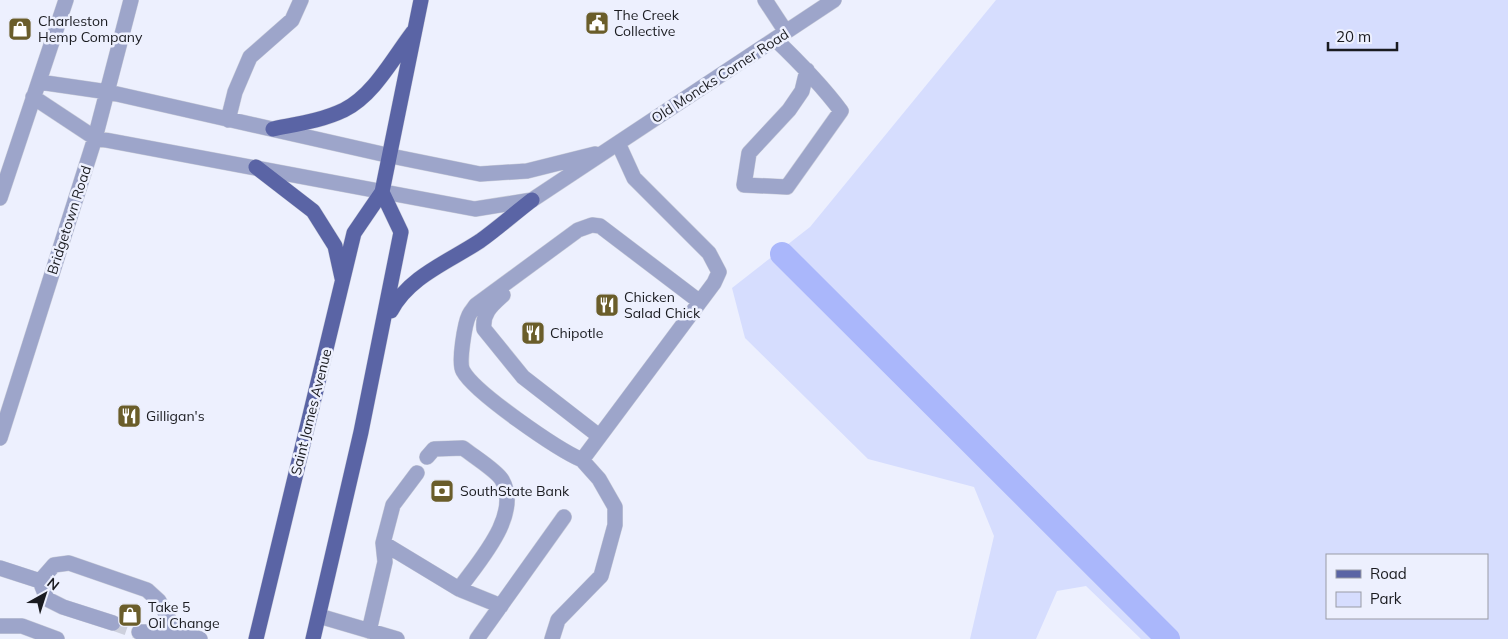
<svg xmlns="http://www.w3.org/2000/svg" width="1508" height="639" viewBox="0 0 1508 639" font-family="Mulish,sans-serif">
	<rect width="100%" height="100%" fill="#edf0fe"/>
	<path fill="#d6ddfe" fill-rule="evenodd" d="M 996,0 L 1508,0 L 1508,639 L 1141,639 L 1086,586 L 1057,591 L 1036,639 L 970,639 L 994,536 L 974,487 L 868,459 L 745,338 L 732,288 L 810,227 ZM 1327,555 L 1487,555 L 1487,618 L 1327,618 Z"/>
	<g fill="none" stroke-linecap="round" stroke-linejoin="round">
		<path stroke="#aab7fb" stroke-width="24" d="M 782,254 L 1168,639"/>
		<path stroke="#cdd0dd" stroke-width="15" stroke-dasharray="15 8" stroke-linecap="butt" d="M 113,623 L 139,632"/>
		<g stroke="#cbceda" stroke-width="16">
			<path id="minor" d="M 765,0 L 786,32
				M 775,39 C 799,62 821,84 841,111 L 787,187 L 744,185 L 749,153 L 789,110 L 802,91 L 807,70
				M 39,82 L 108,92 L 391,156 L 480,174 L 527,171 L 595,154
				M 33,97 L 95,138 L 475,209 L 532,200 L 834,0
				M 228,120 L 235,92 L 250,57 L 292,20 L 301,0
				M 0,198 L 66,0
				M 503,295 C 492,305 482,313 484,329 L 523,377 L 599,436
				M 0,438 L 95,138 L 131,0
				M 427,457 L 434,449 L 463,448 C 473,456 497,471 502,480 C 522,515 478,562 459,589
				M 582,460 C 557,449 475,393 463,371 C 458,363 465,323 469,315 C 471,311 474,308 476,305 L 578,230 L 592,225 L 600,226 L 700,302
				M 383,543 L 459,589 L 501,606
				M 0,568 L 40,581
				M 40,581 L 54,565 L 69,563 L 147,590 L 159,601 L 176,632
				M 40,581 L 47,599 L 63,607 L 113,623
				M 319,616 L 397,639
				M 0,626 L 22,626 L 57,639
				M 369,631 L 385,562 L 383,543 L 393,505 L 417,473
				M 139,632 L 176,632 L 200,639
				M 477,639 L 564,517
				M 552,639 L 558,620 L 601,576 L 615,525 L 615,507 L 599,479 L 582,460 L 714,283 L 719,272 L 709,253 L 634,178 L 618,143"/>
		</g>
		<g stroke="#cbceda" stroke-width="16">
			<path id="major" d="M 273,129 C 297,124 321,121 344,110 C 374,95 393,58 413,32
				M 256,167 L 313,211 L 335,246 L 342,278
				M 391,311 C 408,277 450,261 480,241 C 498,228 515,213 532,200
				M 256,639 L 354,233 L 382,192 L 421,0
				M 313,639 L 361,432 L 401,232 L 382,192"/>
		</g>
		<use href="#minor" stroke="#9da5ca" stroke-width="15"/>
		<use href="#major" stroke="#5a64a5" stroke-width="15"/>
	</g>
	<defs>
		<g id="civic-square" transform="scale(1.25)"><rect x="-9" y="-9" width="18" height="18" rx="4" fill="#6a5d2a" stroke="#edf0fe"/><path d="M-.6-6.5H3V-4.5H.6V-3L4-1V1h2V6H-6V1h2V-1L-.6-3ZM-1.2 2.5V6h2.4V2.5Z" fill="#fff"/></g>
		<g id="shop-square" transform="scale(1.25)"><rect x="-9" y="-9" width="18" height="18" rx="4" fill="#6a5d2a" stroke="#edf0fe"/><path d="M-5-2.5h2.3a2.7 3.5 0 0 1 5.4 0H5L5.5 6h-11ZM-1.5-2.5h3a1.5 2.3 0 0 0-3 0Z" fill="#fff"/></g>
		<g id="restaurant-square" transform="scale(1.25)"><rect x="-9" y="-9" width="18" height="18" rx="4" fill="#6a5d2a" stroke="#edf0fe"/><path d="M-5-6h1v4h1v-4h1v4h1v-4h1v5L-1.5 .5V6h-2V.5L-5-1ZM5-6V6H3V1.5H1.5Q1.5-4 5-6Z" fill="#fff"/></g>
		<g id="bank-square" transform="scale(1.25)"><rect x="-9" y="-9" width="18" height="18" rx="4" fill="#6a5d2a" stroke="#edf0fe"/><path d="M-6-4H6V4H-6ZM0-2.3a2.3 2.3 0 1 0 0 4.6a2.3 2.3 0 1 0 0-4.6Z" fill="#fff"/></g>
	</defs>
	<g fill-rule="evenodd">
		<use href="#civic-square" x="597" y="23"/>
		<use href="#shop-square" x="20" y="29"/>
		<use href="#restaurant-square" x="607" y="305"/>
		<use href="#restaurant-square" x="533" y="333"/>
		<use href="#restaurant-square" x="129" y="416"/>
		<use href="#bank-square" x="442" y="491"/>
		<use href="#shop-square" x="130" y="615"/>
	</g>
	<g text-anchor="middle" stroke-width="5" stroke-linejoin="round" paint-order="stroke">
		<g font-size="14" fill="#1a1b20" stroke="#edf0fe" text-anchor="start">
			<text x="614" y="20">The Creek<tspan x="614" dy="16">Collective</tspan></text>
			<text x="38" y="26">Charleston<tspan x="38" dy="16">Hemp Company</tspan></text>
			<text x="624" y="302">Chicken<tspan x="624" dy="16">Salad Chick</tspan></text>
			<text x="550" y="338">Chipotle</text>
			<text x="146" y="421">Gilligan's</text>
			<text x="460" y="496">SouthState Bank</text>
			<text x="148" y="612">Take 5<tspan x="148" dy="16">Oil Change</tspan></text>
		</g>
		<g font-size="14" fill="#1a1b20" stroke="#edf0fe">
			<text transform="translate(720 76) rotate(-33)" y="5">Old Moncks Corner Road</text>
			<text transform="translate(69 220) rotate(-72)" y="5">Bridgetown Road</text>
			<text transform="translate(311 412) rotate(-76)" y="5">Saint James Avenue</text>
		</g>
	</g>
	<rect x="1326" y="554" width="162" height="65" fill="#edf0fe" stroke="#999ba5"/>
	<rect x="1336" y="570" width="25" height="8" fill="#5a64a5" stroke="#999ba5"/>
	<text x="1370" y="579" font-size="15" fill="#1a1b20">Road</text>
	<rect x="1336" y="592" width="25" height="15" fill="#d6ddfe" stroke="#999ba5"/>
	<text x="1370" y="604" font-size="15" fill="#1a1b20">Park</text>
	<g transform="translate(45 594) rotate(39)" stroke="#edf0fe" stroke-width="4" paint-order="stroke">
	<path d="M0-4L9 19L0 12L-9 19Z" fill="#1a1b20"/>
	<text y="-8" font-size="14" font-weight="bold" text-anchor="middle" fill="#1a1b20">N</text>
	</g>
	<path d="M1328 42v8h69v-8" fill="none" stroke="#1a1b20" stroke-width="2.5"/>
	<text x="1336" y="42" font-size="15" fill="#1a1b20" stroke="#edf0fe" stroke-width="4" paint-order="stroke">20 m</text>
</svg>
